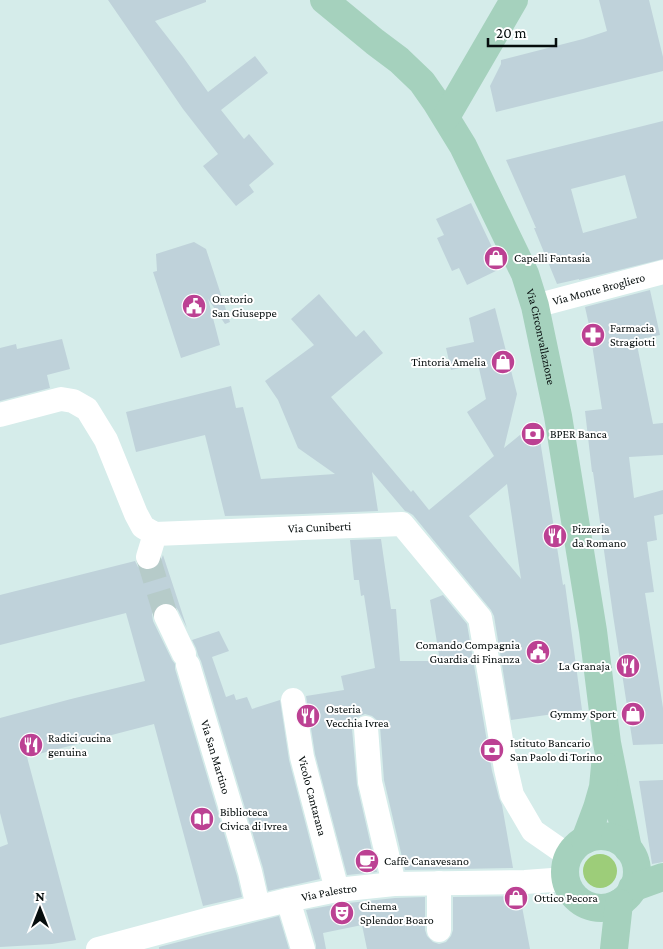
<svg xmlns="http://www.w3.org/2000/svg" width="663" height="949" viewBox="0 0 663 949" font-family="'Crimson Pro',serif">
	<rect width="100%" height="100%" fill="#d5ecea"/>
	<path fill="#9dcd79" d="M583 871a17 17 0 1 1 34 0a17 17 0 1 1-34 0Z"/>
	<path fill="#bfd2da" fill-rule="evenodd" d="M 108,0 L 206,0 L 206,2 L 155,21 L 183,57 L 208,92 L 255,56 L 268,73 L 221,110 L 244,139 L 249,134 L 274,164 L 249,185 L 254,192 L 236,206 L 203,166 L 218,154 L 183,109 Z
		M 599,0 L 649,0 L 663,57 L 663,71 L 496,112 L 490,86 L 501,64 L 501,60 L 583,39 L 607,31 Z
		M 663,121 L 663,259 L 579,280 L 579,279 L 557,284 L 534,228 L 536,228 L 506,160 ZM 625,175 L 637,218 L 583,233 L 571,189 Z
		M 471,203 L 502,268 L 467,285 L 459,268 L 452,271 L 437,238 L 444,235 L 436,219 Z
		M 194,242 L 206,249 L 230,322 L 225,324 L 208,299 L 220,345 L 181,358 L 153,272 L 157,271 L 156,254 Z
		M 650,290 L 660,335 L 636,340 L 653,424 L 663,423 L 663,455 L 629,457 L 634,498 L 663,490 L 663,514 L 654,516 L 657,540 L 647,542 L 654,592 L 645,593 L 663,708 L 663,744 L 633,745 L 613,615 L 593,472 L 592,472 L 585,411 L 602,409 L 589,325 L 585,307 Z
		M 319,294 L 356,337 L 364,330 L 383,353 L 331,397 L 411,492 L 413,490 L 429,510 L 494,456 L 467,412 L 486,399 L 478,364 L 451,370 L 446,348 L 474,342 L 469,318 L 495,308 L 517,394 L 504,448 L 537,421 L 563,585 L 565,584 L 582,710 L 511,720 L 494,616 L 491,610 L 413,515 L 408,512 L 405,511 L 372,472 L 378,511 L 302,514 L 225,516 L 205,435 L 136,452 L 126,412 L 231,386 L 236,408 L 243,407 L 261,479 L 335,474 L 298,448 L 278,400 L 265,381 L 314,345 L 291,319 ZM 507,484 L 521,579 L 469,516 Z
		M 62,339 L 70,369 L 47,375 L 50,388 L 0,401 L 0,348 L 16,344 L 17,349 Z
		M 381,539 L 391,609 L 396,609 L 400,661 L 440,661 L 430,600 L 443,595 L 467,624 L 492,771 L 499,798 L 502,805 L 513,868 L 405,870 L 384,780 L 380,726 L 378,721 L 372,716 L 365,714 L 358,717 L 353,722 L 352,729 L 357,785 L 377,872 L 347,875 L 315,754 L 306,696 L 344,690 L 341,676 L 375,668 L 364,595 L 361,596 L 359,580 L 354,580 L 350,540 Z
		M 163,555 L 187,628 L 178,610 L 174,605 L 168,602 L 161,603 L 155,608 L 152,614 L 153,621 L 172,660 L 175,664 L 175,669 L 237,876 L 242,897 L 203,906 L 154,724 L 27,757 L 76,940 L 52,944 L 0,947 L 0,847 L 8,844 L 0,813 L 0,718 L 71,699 L 145,681 L 126,613 L 0,645 L 0,595 L 135,561 L 138,567 L 144,570 L 152,570 L 158,567 Z
		M 219,631 L 229,651 L 212,657 L 226,697 L 234,694 L 236,700 L 247,697 L 252,709 L 280,700 L 289,760 L 320,879 L 268,891 L 263,868 L 201,661 L 198,655 L 196,648 L 192,640 Z
		M 663,780 L 663,862 L 652,864 L 639,781 Z
		M 520,896 L 530,949 L 367,949 L 362,925 L 323,933 L 326,949 L 316,949 L 316,945 L 306,910 L 339,904 L 395,898 L 425,897 L 425,930 L 427,936 L 433,942 L 439,944 L 446,942 L 451,936 L 453,930 L 453,897 Z
		M 279,916 L 289,949 L 159,949 L 159,947 Z"/>
	<g fill="none" stroke-linecap="round" stroke-linejoin="round">
		<path stroke="#b6cbc9" stroke-width="24" stroke-dasharray="24 12" stroke-linecap="butt" d="M 148,557 L 166,616"/>
		<g stroke="#fff" stroke-width="24">
			<path id="s1" d="M 535,306 L 663,272"/>
			<path id="s2" d="M 0,415 L 61,399 L 73,401 L 87,409 L 106,440 L 136,514 L 143,527 L 155,534 L 402,524 L 480,618 L 506,769 L 512,795 L 533,831 L 569,856"/>
			<path d="M 148,557 L 155,534"/>
			<path d="M 166,616 L 184,654"/>
			<path id="s3" d="M 188,665 L 250,872 L 258,907"/>
			<path id="s4" d="M 293,700 L 302,757 L 337,890"/>
			<path d="M 366,728 L 370,782 L 394,884"/>
			<path d="M 439,883 L 439,930"/>
			<path d="M 288,900 L 303,949"/>
			<path id="s5" d="M 98,949 L 206,920 L 288,900 L 337,890 L 394,884 L 525,882 L 566,879"/>
		</g>
		<g stroke="#a5d1bd" stroke-width="28">
			<path id="s6" d="M 324,0 L 375,42 L 399,60 L 422,82 L 436,102 L 463,146 L 525,274 L 535,306 L 558,416 L 593,631 L 607,743 L 628,849"/>
			<path d="M 446,117 L 514,0"/>
			<circle cx="601" cy="872" r="36"/>
			<path d="M 585,840 L 597,808 L 603,787 L 605,766"/>
			<path d="M 632,888 L 663,877"/>
			<path d="M 614,949 L 619,903"/>
		</g>
	</g>
	<defs>
		<g id="shop-disc" transform="scale(1.25)"><circle r="9.5" fill="#bc4193" stroke="#fff"/><path d="M-5-2.5h2.3a2.7 3.5 0 0 1 5.4 0H5L5.5 6h-11ZM-1.5-2.5h3a1.5 2.3 0 0 0-3 0Z" fill="#fff"/></g>
		<g id="civic-disc" transform="scale(1.25)"><circle r="9.5" fill="#bc4193" stroke="#fff"/><path d="M-.6-6.5H3V-4.5H.6V-3L4-1V1h2V6H-6V1h2V-1L-.6-3ZM-1.2 2.5V6h2.4V2.5Z" fill="#fff"/></g>
		<g id="pharmacy-disc" transform="scale(1.25)"><circle r="9.5" fill="#bc4193" stroke="#fff"/><path d="M-2-6h4v4h4v4h-4v4h-4v-4h-4v-4h4Z" fill="#fff"/></g>
		<g id="bank-disc" transform="scale(1.25)"><circle r="9.5" fill="#bc4193" stroke="#fff"/><path d="M-6-4H6V4H-6ZM0-2.3a2.3 2.3 0 1 0 0 4.6a2.3 2.3 0 1 0 0-4.6Z" fill="#fff"/></g>
		<g id="restaurant-disc" transform="scale(1.25)"><circle r="9.5" fill="#bc4193" stroke="#fff"/><path d="M-5-6h1v4h1v-4h1v4h1v-4h1v5L-1.5 .5V6h-2V.5L-5-1ZM5-6V6H3V1.5H1.5Q1.5-4 5-6Z" fill="#fff"/></g>
		<g id="library-disc" transform="scale(1.25)"><circle r="9.5" fill="#bc4193" stroke="#fff"/><path d="M-6-4Q-3-5.5-.7-3.5V5Q-3 3-6 4ZM6-4Q3-5.5 .7-3.5V5Q3 3 6 4Z" fill="#fff"/></g>
		<g id="cafe-disc" transform="scale(1.25)"><circle r="9.5" fill="#bc4193" stroke="#fff"/><path d="M-5.5-4.5H6V0H3Q3 3.5 0 3.5H-2.5Q-5.5 3.5-5.5 0ZM3-3.2v2h1.7v-2ZM-6 4.5H4V6H-6Z" fill="#fff"/></g>
		<g id="theatre-disc" transform="scale(1.25)"><circle r="9.5" fill="#bc4193" stroke="#fff"/><path d="M-5-5.5Q0-4 5-5.5V0Q5 5 0 6Q-5 5-5 0ZM-3.3-2.5H-1v1.5H-3.3ZM1-2.5H3.3v1.5H1ZM-2.8 1Q0 5.5 2.8 1Z" fill="#fff"/></g>
	</defs>
	<g fill-rule="evenodd">
		<use href="#shop-disc" x="496" y="258"/>
		<use href="#civic-disc" x="194" y="306"/>
		<use href="#pharmacy-disc" x="593" y="335"/>
		<use href="#shop-disc" x="503" y="362"/>
		<use href="#bank-disc" x="533" y="434"/>
		<use href="#restaurant-disc" x="555" y="536"/>
		<use href="#civic-disc" x="538" y="652"/>
		<use href="#restaurant-disc" x="628" y="666"/>
		<use href="#shop-disc" x="633" y="714"/>
		<use href="#restaurant-disc" x="308" y="716"/>
		<use href="#restaurant-disc" x="31" y="745"/>
		<use href="#bank-disc" x="492" y="750"/>
		<use href="#library-disc" x="202" y="819"/>
		<use href="#cafe-disc" x="367" y="861"/>
		<use href="#shop-disc" x="516" y="898"/>
		<use href="#theatre-disc" x="342" y="913"/>
	</g>
	<g text-anchor="middle" stroke-width="4" stroke-linejoin="round" paint-order="stroke">
		<g font-size="12" fill="#060d0d" stroke="#fff" text-anchor="start">
			<text x="514" y="262">Capelli Fantasia</text>
			<text x="212" y="303">Oratorio<tspan x="212" dy="14">San Giuseppe</tspan></text>
			<text x="610" y="332">Farmacia<tspan x="610" dy="14">Stragiotti</tspan></text>
			<text x="486" y="366" text-anchor="end">Tintoria Amelia</text>
			<text x="550" y="438">BPER Banca</text>
			<text x="572" y="533">Pizzeria<tspan x="572" dy="14">da Romano</tspan></text>
			<text x="520" y="649" text-anchor="end">Comando Compagnia<tspan x="520" dy="14">Guardia di Finanza</tspan></text>
			<text x="610" y="670" text-anchor="end">La Granaja</text>
			<text x="326" y="713">Osteria<tspan x="326" dy="14">Vecchia Ivrea</tspan></text>
			<text x="616" y="718" text-anchor="end">Gymmy Sport</text>
			<text x="48" y="742">Radici cucina<tspan x="48" dy="14">genuina</tspan></text>
			<text x="510" y="747">Istituto Bancario<tspan x="510" dy="14">San Paolo di Torino</tspan></text>
			<text x="220" y="816">Biblioteca<tspan x="220" dy="14">Civica di Ivrea</tspan></text>
			<text x="384" y="865">Caffè Canavesano</text>
			<text x="534" y="902">Ottico Pecora</text>
			<text x="360" y="910">Cinema<tspan x="360" dy="14">Splendor Boaro</tspan></text>
		</g>
		<g font-size="12" fill="#060d0d" stroke="#fff">
			<text dy="4" stroke="none"><textPath href="#s1" startOffset="66">Via Monte Brogliero</textPath></text>
			<text dy="4" stroke="none"><textPath href="#s6" startOffset="411">Via Circonvallazione</textPath></text>
			<text dy="4" stroke="none"><textPath href="#s2" startOffset="401">Via Cuniberti</textPath></text>
			<text dy="4" stroke="none"><textPath href="#s3" startOffset="96">Via San Martino</textPath></text>
			<text dy="4" stroke="none"><textPath href="#s4" startOffset="98">Vicolo Cantarana</textPath></text>
			<text dy="4" stroke="none"><textPath href="#s5" startOffset="238">Via Palestro</textPath></text>
		</g>
	</g>
	<g transform="translate(40 909)" stroke="#ffffff" stroke-width="4" paint-order="stroke">
	<path d="M0-4L9 19L0 12L-9 19Z" fill="#060d0d"/>
	<text y="-8" font-size="14" font-weight="bold" text-anchor="middle" fill="#060d0d">N</text>
	</g>
	<path d="M488 38v8h68v-8" fill="none" stroke="#060d0d" stroke-width="2.5"/>
	<text x="496" y="38" font-size="15" fill="#060d0d" stroke="#ffffff" stroke-width="4" paint-order="stroke">20 m</text>
</svg>
